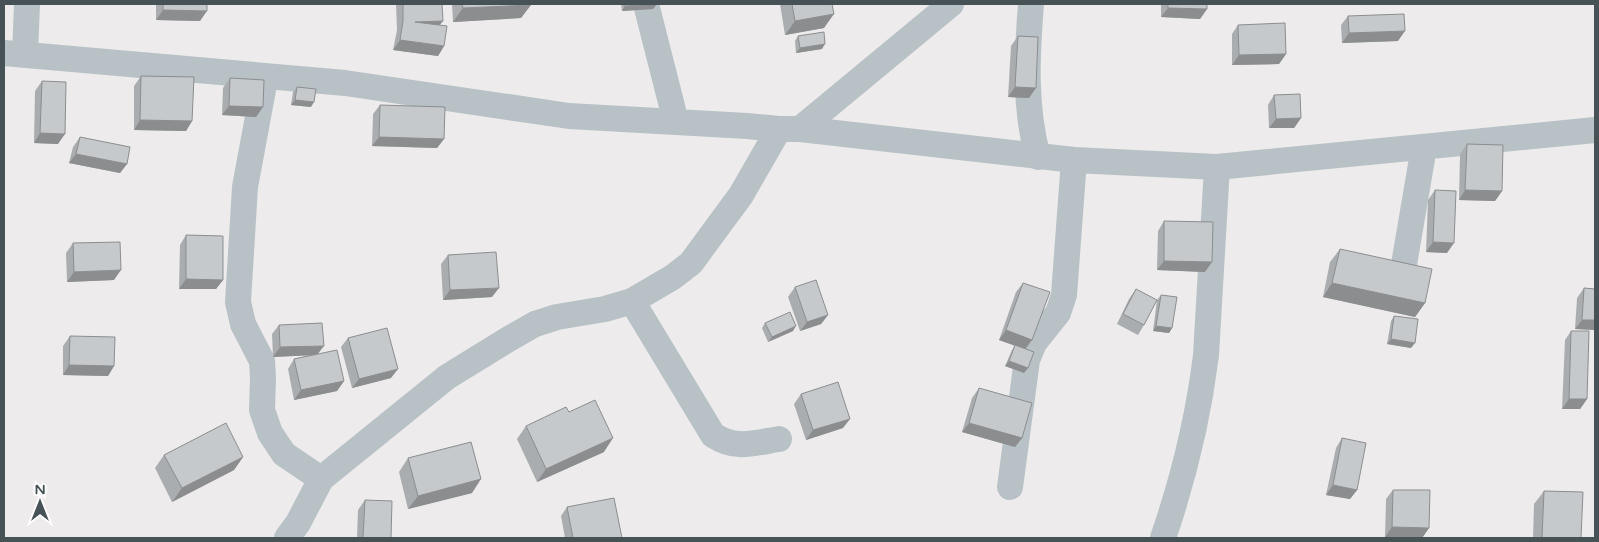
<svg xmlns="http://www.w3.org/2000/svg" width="1599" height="542" viewBox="0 0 1599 542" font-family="'Varela Round',sans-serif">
	<rect width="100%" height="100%" fill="#eeebec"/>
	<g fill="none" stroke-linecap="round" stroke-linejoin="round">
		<path stroke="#b8c2c6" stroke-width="26" d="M 646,4 L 676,122
			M 1031,4 C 1027,55 1024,107 1038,157
			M 4,53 L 345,83 L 569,116 L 747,126 L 779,129 L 800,129 L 1074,160 L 1217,167 L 1595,130
			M 25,54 L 27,4
			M 265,79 L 245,187 L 238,302 L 243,324 L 262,361 L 263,378 L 262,410 L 270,433 L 284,454 L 321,479
			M 800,129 L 951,4
			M 1401,282 L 1424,147
			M 632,301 L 713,435 C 736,450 753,443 779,439
			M 1010,487 L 1027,360 L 1034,343 L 1058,313 L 1064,295 L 1074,160
			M 287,538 L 298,523 L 321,479 L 447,377 L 507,340 L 535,324 L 557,317 L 605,309 L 632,301 L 673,277 L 691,263 L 741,195 L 779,129
			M 1163,538 C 1184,477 1198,420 1206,355 L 1217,167"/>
	</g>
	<path fill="#aaadaf" d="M 156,4 L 207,4 L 200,21 L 156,20 Z
		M 396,4 L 442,4 L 439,25 L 444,46 L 438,56 L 393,50 L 397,30 Z
		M 452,4 L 531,4 L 521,18 L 453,22 Z
		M 621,4 L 657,4 L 653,9 L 622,11 Z
		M 780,4 L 832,4 L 824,28 L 785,35 Z
		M 1161,4 L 1207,4 L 1207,9 L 1200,19 L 1161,17 Z
		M 1348,16 L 1398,41 L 1342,43 L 1341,25 Z
		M 1238,25 L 1286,54 L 1279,64 L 1232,65 L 1232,34 Z
		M 798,36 L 822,49 L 796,53 L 795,41 Z
		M 1018,36 L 1029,98 L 1008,97 L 1011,46 Z
		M 141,76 L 192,121 L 186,131 L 134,130 L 134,86 Z
		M 230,78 L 256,117 L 222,115 L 223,88 Z
		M 42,81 L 58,144 L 34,143 L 35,91 Z
		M 297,87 L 311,107 L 291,105 L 293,92 Z
		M 1274,95 L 1301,118 L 1294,128 L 1269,128 L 1268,105 Z
		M 380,105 L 444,139 L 437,148 L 372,146 L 373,114 Z
		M 80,137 L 127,164 L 120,173 L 69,163 L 73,147 Z
		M 1467,144 L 1502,191 L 1495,201 L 1459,200 L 1460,154 Z
		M 1435,190 L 1447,253 L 1426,252 L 1428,200 Z
		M 1164,221 L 1205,272 L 1157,270 L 1158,231 Z
		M 186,235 L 223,280 L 216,289 L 179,289 L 180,245 Z
		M 73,243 L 114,280 L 67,282 L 66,253 Z
		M 1340,249 L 1425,303 L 1415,317 L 1323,297 L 1330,262 Z
		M 448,255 L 492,297 L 443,300 L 441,264 Z
		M 1023,283 L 1032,340 L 1026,349 L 1024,373 L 1005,366 L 1012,350 L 1015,346 L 999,340 L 1016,292 Z
		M 795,287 L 828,315 L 821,324 L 800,331 L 788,297 Z
		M 1584,288 L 1595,289 L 1595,330 L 1575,329 L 1577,298 Z
		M 1136,289 L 1144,325 L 1138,335 L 1117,324 L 1129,299 Z
		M 1161,295 L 1172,328 L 1169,333 L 1153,331 L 1157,300 Z
		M 1394,316 L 1411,348 L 1387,344 L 1391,321 Z
		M 765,323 L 793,331 L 768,342 L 762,328 Z
		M 279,325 L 318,354 L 344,381 L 337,391 L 294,400 L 288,369 L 294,359 L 310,355 L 273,357 L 272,334 Z
		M 1571,331 L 1587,399 L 1580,409 L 1562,409 L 1565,340 Z
		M 70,336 L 114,366 L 108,376 L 63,375 L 63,346 Z
		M 348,338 L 391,378 L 352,388 L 341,347 Z
		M 979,388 L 1022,438 L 1015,447 L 962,432 L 972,398 Z
		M 801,394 L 843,428 L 806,440 L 794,404 Z
		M 569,412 L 604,452 L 537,482 L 517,439 L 526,426 Z
		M 1342,438 L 1357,490 L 1350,499 L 1326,495 L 1336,448 Z
		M 164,455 L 243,457 L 234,470 L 172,502 L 155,468 Z
		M 408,458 L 472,493 L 408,509 L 399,472 Z
		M 1393,490 L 1429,528 L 1422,538 L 1385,537 L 1386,499 Z
		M 1544,491 L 1581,538 L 1533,538 L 1534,504 Z
		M 365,500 L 391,538 L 357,538 L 358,510 Z
		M 567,507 L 622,538 L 565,538 L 561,516 Z"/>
	<path fill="#8b8d8f" d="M 657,4 L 653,9 L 622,11 L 625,6 Z
		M 531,5 L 521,18 L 453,22 L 463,8 Z
		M 1168,8 L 1207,9 L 1200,19 L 1161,17 Z
		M 163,10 L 207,11 L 200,21 L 156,20 Z
		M 834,14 L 824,28 L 785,35 L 795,21 Z
		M 443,21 L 436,30 L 415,22 Z
		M 1405,31 L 1398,41 L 1342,43 L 1349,33 Z
		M 400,40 L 444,46 L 438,56 L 393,50 Z
		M 825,44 L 822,49 L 796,53 L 800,48 Z
		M 1286,54 L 1279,64 L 1232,65 L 1239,55 Z
		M 1015,87 L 1036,88 L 1029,98 L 1008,97 Z
		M 295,100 L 314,102 L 311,107 L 291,105 Z
		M 229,106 L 263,107 L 256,117 L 222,115 Z
		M 1301,118 L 1294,128 L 1269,128 L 1276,119 Z
		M 140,120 L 192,121 L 186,131 L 134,130 Z
		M 40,133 L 65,134 L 58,144 L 34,143 Z
		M 379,137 L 444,139 L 437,148 L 372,146 Z
		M 76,154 L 127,164 L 120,173 L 69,163 Z
		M 1465,190 L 1502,191 L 1495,201 L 1459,200 Z
		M 1433,242 L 1454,243 L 1447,253 L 1426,252 Z
		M 1164,261 L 1212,262 L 1205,272 L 1157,270 Z
		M 121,270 L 114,280 L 67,282 L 74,272 Z
		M 186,279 L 223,280 L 216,289 L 179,289 Z
		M 1332,283 L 1425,303 L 1415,317 L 1323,297 Z
		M 499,288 L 492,297 L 443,300 L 450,290 Z
		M 828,315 L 821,324 L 800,331 L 807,322 Z
		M 1582,320 L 1595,320 L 1595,330 L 1575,329 Z
		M 796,326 L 793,331 L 768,342 L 772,337 Z
		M 1156,326 L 1172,328 L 1169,333 L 1153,331 Z
		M 1006,330 L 1032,340 L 1025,349 L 999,340 Z
		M 1391,339 L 1415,343 L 1411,348 L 1387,344 Z
		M 324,346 L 317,355 L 273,357 L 280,347 Z
		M 1009,361 L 1028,368 L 1024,373 L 1005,366 Z
		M 69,365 L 114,366 L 108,376 L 63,375 Z
		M 398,369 L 391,378 L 352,388 L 359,379 Z
		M 344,381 L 337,391 L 294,400 L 301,390 Z
		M 1569,399 L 1587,399 L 1580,409 L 1562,409 Z
		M 850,419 L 843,428 L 806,440 L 813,430 Z
		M 969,423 L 1022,438 L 1015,447 L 962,432 Z
		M 613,438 L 604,452 L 537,482 L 546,469 Z
		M 243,457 L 234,470 L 172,502 L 182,488 Z
		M 481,479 L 472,493 L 408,509 L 418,496 Z
		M 1333,485 L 1357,490 L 1350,499 L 1326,495 Z
		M 1392,527 L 1429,528 L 1422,538 L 1385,537 Z"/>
	<path fill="#c6c9cc" stroke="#8b8d8f" d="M 163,4 L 207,4 L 207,11 L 163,10 Z
		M 403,4 L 442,4 L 443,21 L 415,22 L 447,26 L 444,46 L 400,40 L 403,21 Z
		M 462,4 L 531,4 L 531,5 L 463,8 Z
		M 625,4 L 657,4 L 625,6 Z
		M 792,4 L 832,4 L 834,14 L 795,21 Z
		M 1168,4 L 1207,4 L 1207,9 L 1168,8 Z
		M 1404,14 L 1405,31 L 1349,33 L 1348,16 Z
		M 1285,23 L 1286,54 L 1239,55 L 1238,25 Z
		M 824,32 L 825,44 L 800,48 L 798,36 Z
		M 1018,36 L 1038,37 L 1036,88 L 1015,87 Z
		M 141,76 L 194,77 L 192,121 L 140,120 Z
		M 230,78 L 264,80 L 263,107 L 229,106 Z
		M 42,81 L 66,82 L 65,134 L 40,133 Z
		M 297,87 L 316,89 L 314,102 L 295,100 Z
		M 1300,94 L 1301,118 L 1276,119 L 1274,95 Z
		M 380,105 L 445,107 L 444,139 L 379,137 Z
		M 80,137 L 130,147 L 127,164 L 76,154 Z
		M 1467,144 L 1503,145 L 1502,191 L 1465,190 Z
		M 1435,190 L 1456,191 L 1454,243 L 1433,242 Z
		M 1164,221 L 1213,222 L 1212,262 L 1164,261 Z
		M 186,235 L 223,236 L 223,280 L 186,279 Z
		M 120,242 L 121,270 L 74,272 L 73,243 Z
		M 1340,249 L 1432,269 L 1425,303 L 1332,283 Z
		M 496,252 L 499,288 L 450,290 L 448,255 Z
		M 816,280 L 828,315 L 807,322 L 795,287 Z
		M 1023,283 L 1050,292 L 1032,340 L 1006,330 Z
		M 1584,288 L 1595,289 L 1595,320 L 1582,320 Z
		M 1136,289 L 1157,300 L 1144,325 L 1123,314 Z
		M 1161,295 L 1177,297 L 1172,328 L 1156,326 Z
		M 790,312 L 796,326 L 772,337 L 765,323 Z
		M 1394,316 L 1418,319 L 1415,343 L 1391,339 Z
		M 322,323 L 324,346 L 280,347 L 279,325 Z
		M 387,328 L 398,369 L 359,379 L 348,338 Z
		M 1571,331 L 1589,331 L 1587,399 L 1569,399 Z
		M 70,336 L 115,337 L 114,366 L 69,365 Z
		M 1015,345 L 1034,352 L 1028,368 L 1009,361 Z
		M 337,350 L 344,381 L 301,390 L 294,359 Z
		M 838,382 L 850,419 L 813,430 L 801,394 Z
		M 979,388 L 1032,403 L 1022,438 L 969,423 Z
		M 595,400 L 613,438 L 546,469 L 526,426 L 566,407 L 569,412 Z
		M 226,423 L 243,457 L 182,488 L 164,455 Z
		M 1342,438 L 1366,443 L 1357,490 L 1333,485 Z
		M 471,442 L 481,479 L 418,496 L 408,458 Z
		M 1393,490 L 1430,490 L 1429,528 L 1392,527 Z
		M 1544,491 L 1583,492 L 1581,538 L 1542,538 Z
		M 614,498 L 622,538 L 573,538 L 567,507 Z
		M 365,500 L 392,501 L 391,538 L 363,538 Z"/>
	<rect width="1599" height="542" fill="none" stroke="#465256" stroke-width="10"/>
	<g transform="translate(40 502)" stroke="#ffffff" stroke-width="4" paint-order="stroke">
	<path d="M0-4L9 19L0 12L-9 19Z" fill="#465256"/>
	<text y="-8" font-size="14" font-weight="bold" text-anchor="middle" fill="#465256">N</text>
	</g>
</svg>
